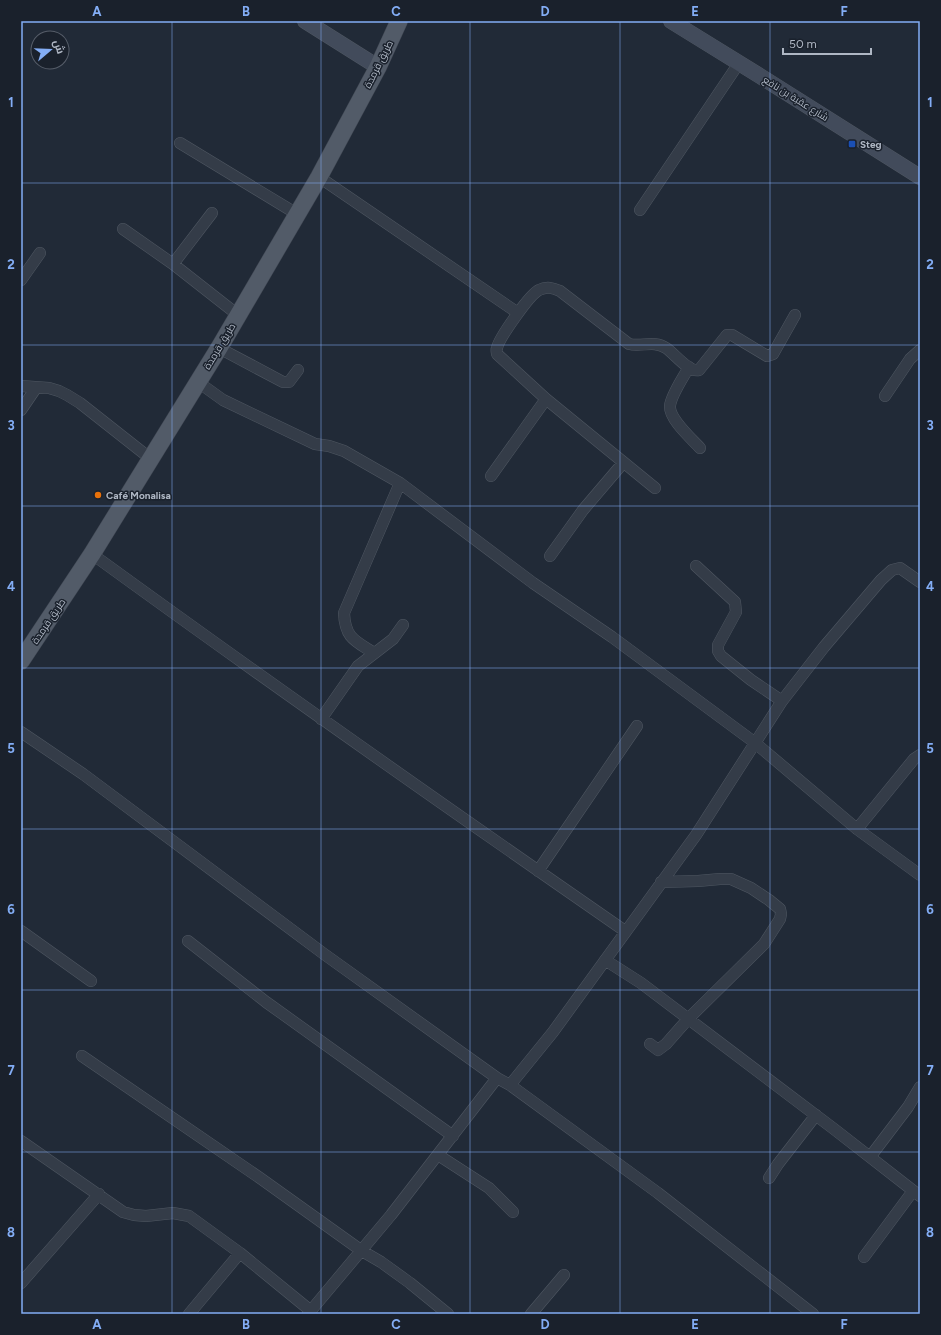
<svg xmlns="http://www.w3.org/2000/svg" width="941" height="1335" viewBox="0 0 941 1335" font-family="Figtree,Cairo,sans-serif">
	<rect width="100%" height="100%" fill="#212a37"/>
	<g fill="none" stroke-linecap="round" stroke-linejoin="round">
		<g stroke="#4f5762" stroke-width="12">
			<path id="street" d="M 180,143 L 297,214
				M 319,177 L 518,313
				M 640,210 L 739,63
				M 123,229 L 173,264 L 238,315
				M 173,264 L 212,213
				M 21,280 L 40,253
				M 219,348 L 283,382 L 289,382 L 298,370
				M 689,367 C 683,378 671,395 670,406 C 669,419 692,439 700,448
				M 198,382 L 223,400 L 315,444 L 329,446 L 344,451 L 400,483 L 533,583 L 612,637 L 754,742 L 857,829 L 920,875
				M 21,386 L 49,388 L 59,391 L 67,395 L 80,403 L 151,459
				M 885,396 L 910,359 L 920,350
				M 21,410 L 36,388
				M 491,476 L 546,399
				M 655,488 L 546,399 L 497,354 C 497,353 496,350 497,348 C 499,338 530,294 539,290 C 547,286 553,288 560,291 L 629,344 C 642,347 654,340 666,348 C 675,354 689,373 699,370 L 727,335 L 732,335 L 767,356 L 773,354 L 795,315
				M 92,554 C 268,682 446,807 625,931
				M 550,556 L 583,510 L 623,463
				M 696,566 L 735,602 L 736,612 L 718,645 L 718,651 L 721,656 L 751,680 L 782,701
				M 374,653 C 355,641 345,638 344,613 L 400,483
				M 321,719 L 358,666 L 393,639 L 403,625
				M 21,732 L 83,774 L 324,954 L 497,1078 L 510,1085 L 658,1193 L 813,1314
				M 857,829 L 914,759 L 920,755
				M 538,871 L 637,726
				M 21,931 L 91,981
				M 188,941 L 266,1002 L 453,1136
				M 605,960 L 641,983 L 834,1129 L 920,1196
				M 650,1044 L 658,1050 L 666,1044 L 688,1019 L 764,944 L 780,919 L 781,914 L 780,909 L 769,900 L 751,888 L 731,879 L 720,879 L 698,881 L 661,882
				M 82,1056 L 260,1178 L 362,1251 L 381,1262 L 410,1283 L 448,1314
				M 510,1085 L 553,1032 L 696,835 L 782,701 L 824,647 L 881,580 L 892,570 L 900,568 L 920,582
				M 21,1141 L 123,1212 L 134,1215 L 146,1216 L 173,1213 L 189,1216 L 240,1253 L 311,1311
				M 438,1155 L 489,1188 L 513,1212
				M 870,1157 L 908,1107 L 920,1087
				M 769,1178 L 778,1164 L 816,1115
				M 864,1257 L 913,1191
				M 21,1283 L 99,1194
				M 189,1314 L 240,1253
				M 308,1314 L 391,1215 L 497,1078
				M 531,1314 L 564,1275"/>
		</g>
		<g stroke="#4f5762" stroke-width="16">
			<path id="secondary" d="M 305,21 L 378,67
				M 671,21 L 760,76 L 920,177"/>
		</g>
		<g stroke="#3e4551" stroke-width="18">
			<path id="primary" d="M 21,661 L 92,554 L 219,348 L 319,177 L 378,67 L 399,21"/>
		</g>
		<use href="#street" stroke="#343c48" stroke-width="11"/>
		<use href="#secondary" stroke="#424b5b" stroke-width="15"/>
		<use href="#primary" stroke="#525b68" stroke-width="17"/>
	</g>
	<path fill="none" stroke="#83adf5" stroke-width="1" stroke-opacity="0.55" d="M 172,21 L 172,1314M 321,21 L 321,1314M 470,21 L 470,1314M 620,21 L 620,1314M 770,21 L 770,1314M 21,183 L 920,183M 21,345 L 920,345M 21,506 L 920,506M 21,668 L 920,668M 21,829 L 920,829M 21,990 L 920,990M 21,1152 L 920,1152"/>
	<rect fill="#1a4fb4" stroke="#1a212c" stroke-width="1.5" x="848" y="140" width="8" height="8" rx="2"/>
	<circle fill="#e8710a" stroke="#1a212c" stroke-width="1.5" cx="98" cy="495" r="4"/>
	<g text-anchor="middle" stroke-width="3" stroke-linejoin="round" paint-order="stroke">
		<g font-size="10" fill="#afb7c4" stroke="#1a212c">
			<text transform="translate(378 64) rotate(-63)" y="4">طريق قرمدة</text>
			<text transform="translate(796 98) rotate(32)" y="4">شارع عقبة بن نافع</text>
			<text transform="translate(219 346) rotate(-59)" y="4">طريق قرمدة</text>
			<text transform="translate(48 621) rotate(-56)" y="4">طريق قرمدة</text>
		</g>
		<g font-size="10" font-weight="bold" fill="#afb7c4" stroke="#1a212c" text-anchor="start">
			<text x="860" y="148">Steg</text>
			<text x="106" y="499">Café Monalisa</text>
		</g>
	</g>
	<rect width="941" height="1335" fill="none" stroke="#1a212c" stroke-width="44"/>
	<g transform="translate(50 50) rotate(71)"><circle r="19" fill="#1a212c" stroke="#565d69"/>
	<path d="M0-3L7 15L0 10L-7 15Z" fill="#83adf5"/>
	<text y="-6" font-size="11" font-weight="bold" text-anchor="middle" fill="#afb7c4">ش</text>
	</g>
	<path d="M783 48v6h88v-6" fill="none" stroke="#afb7c4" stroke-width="2"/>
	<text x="789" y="48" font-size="12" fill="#afb7c4" stroke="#1a212c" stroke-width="3" paint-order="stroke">50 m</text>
	<rect x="22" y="22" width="897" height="1291" fill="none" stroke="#83adf5" stroke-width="1.5"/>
	<g font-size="13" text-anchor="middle" font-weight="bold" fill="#83adf5">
		<text x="97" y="16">A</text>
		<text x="246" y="16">B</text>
		<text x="396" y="16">C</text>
		<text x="545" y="16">D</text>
		<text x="695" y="16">E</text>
		<text x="844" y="16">F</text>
		<text x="11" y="107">1</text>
		<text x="930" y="107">1</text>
		<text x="11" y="269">2</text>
		<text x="930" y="269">2</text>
		<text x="11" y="430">3</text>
		<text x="930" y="430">3</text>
		<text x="11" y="591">4</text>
		<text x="930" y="591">4</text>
		<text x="11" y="753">5</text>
		<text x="930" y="753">5</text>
		<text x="11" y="914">6</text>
		<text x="930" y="914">6</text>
		<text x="11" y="1075">7</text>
		<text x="930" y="1075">7</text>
		<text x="11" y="1237">8</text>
		<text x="930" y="1237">8</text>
		<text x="97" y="1329">A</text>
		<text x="246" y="1329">B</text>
		<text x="396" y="1329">C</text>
		<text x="545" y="1329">D</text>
		<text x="695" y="1329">E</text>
		<text x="844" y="1329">F</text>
	</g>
</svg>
